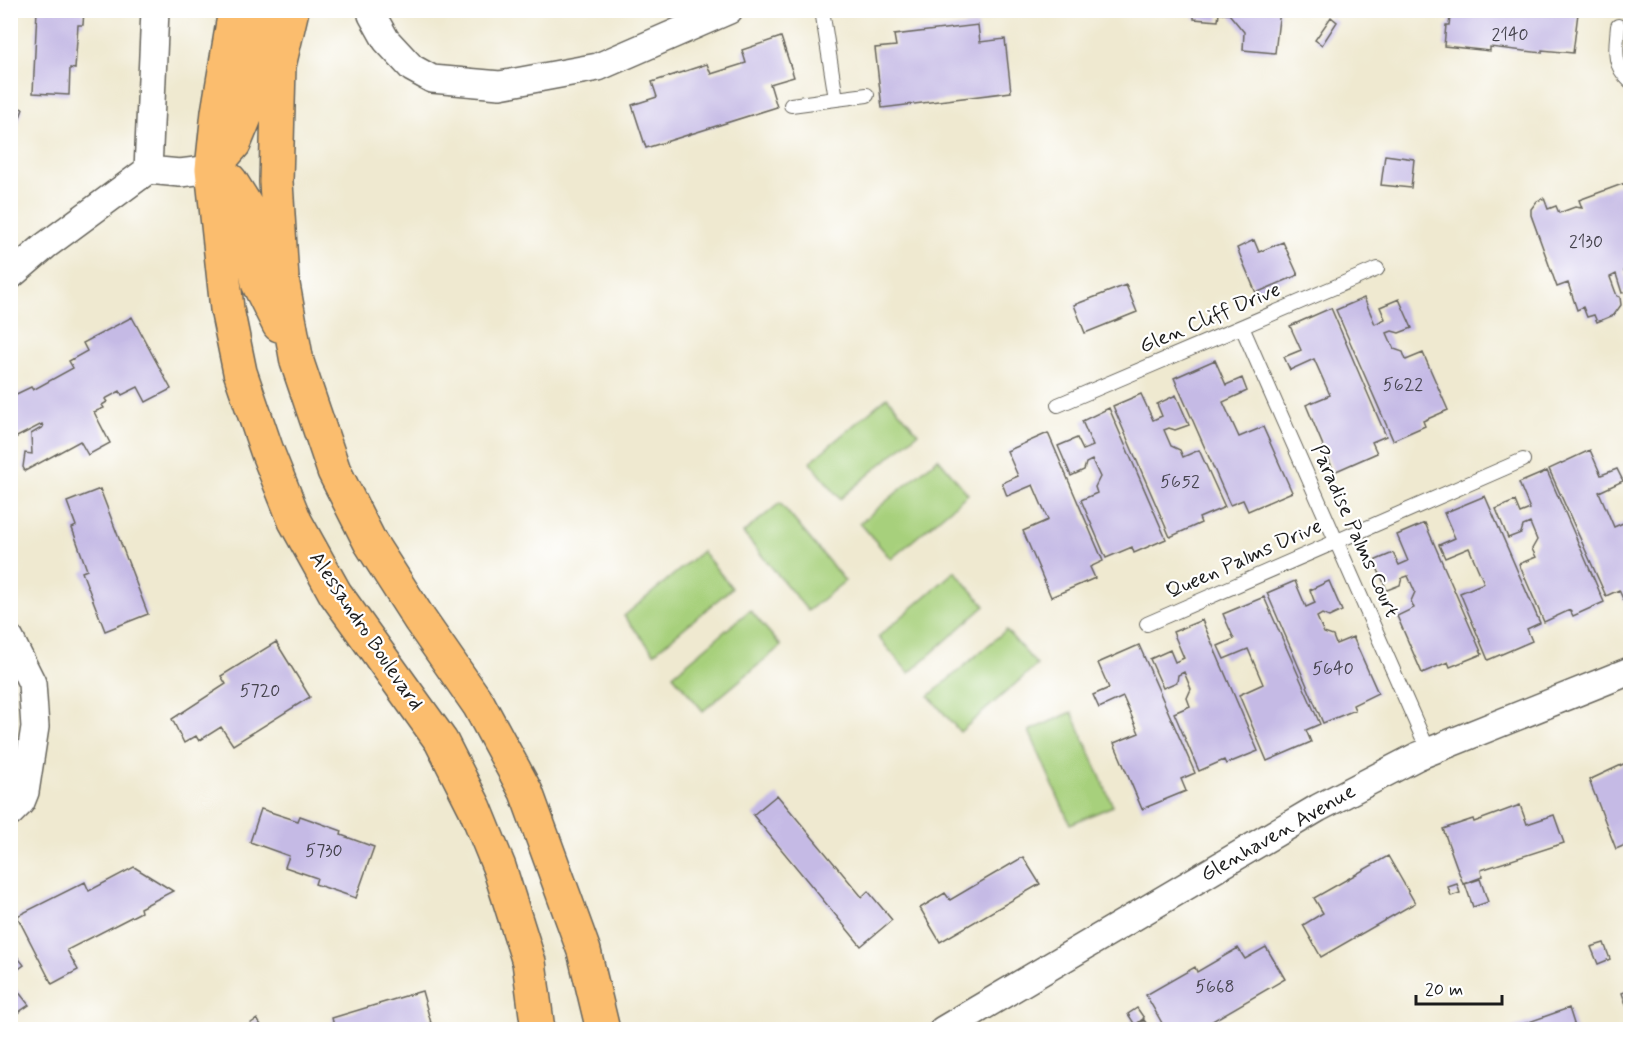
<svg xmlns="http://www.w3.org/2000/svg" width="1641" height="1040" viewBox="0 0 1641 1040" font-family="Mynerve,sans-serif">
<rect width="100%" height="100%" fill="#fff"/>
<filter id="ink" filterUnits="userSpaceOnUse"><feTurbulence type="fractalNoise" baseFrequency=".0167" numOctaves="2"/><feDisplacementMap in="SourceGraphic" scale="12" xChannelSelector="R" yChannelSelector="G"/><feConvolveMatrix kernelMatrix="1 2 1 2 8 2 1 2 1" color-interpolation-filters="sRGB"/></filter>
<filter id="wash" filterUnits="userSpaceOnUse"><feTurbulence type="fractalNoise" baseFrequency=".008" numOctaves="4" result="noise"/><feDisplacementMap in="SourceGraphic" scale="24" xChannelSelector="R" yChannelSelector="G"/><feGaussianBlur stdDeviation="1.35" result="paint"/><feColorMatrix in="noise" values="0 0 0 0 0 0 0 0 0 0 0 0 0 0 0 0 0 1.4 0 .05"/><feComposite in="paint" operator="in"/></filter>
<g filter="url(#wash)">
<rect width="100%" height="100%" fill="#efe9d0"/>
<path fill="#a7d07b" stroke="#62764c" stroke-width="1.5" d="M 887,397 L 918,433 L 840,499 L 810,462 Z
M 938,458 L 968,494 L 891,559 L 860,523 Z
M 780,503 L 845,581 L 808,611 L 743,533 Z
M 702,551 L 732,588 L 654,653 L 624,616 Z
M 955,571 L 985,606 L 909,673 L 878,637 Z
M 750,610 L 781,646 L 703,711 L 673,675 Z
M 1006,630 L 1037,665 L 960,732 L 929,696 Z
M 1072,712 L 1113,806 L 1070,824 L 1029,731 Z"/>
<g id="blocks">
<path fill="#c5bae5" d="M 37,10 L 84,10 L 83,25 L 78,25 L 75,69 L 70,68 L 69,95 L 33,93 Z
M 1194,10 L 1280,10 L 1275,53 L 1243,50 L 1244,32 L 1229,14 L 1219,13 L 1218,21 L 1194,19 Z
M 1451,10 L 1562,10 L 1578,13 L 1573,53 L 1542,50 L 1542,53 L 1490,47 L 1490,51 L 1444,46 L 1446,25 L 1449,25 Z
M 1331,17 L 1337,22 L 1322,45 L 1315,40 Z
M 978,25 L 980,42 L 1005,39 L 1011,92 L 882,108 L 875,48 L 896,46 L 894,35 Z
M 781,37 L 794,77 L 770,84 L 777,107 L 646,148 L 632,105 L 657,97 L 652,82 L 707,64 L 711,74 L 746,63 L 742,50 Z
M 10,105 L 23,109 L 11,142 L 10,142 Z
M 1385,155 L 1414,159 L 1411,188 L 1381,185 Z
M 1625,183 L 1627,191 L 1630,189 L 1630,269 L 1624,271 L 1630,290 L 1622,293 L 1616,274 L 1610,277 L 1617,296 L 1620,297 L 1621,305 L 1614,315 L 1597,322 L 1594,315 L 1587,317 L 1583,307 L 1577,310 L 1568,283 L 1557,287 L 1531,215 L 1531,209 L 1537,201 L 1544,198 L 1548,209 L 1556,206 L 1559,213 L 1575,207 L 1582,208 L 1579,200 Z
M 1254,240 L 1259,252 L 1283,242 L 1298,275 L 1256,293 L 1237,248 Z
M 1126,285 L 1137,312 L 1085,333 L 1074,305 Z
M 1364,298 L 1375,324 L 1385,319 L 1380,307 L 1399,299 L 1412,328 L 1399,333 L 1392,331 L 1387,333 L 1394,349 L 1403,352 L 1406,360 L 1423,353 L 1448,410 L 1423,421 L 1425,426 L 1393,440 L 1336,310 Z
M 1331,308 L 1386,436 L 1372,442 L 1377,453 L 1334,472 L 1306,405 L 1330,395 L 1314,359 L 1290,370 L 1284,357 L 1301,350 L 1290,326 Z
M 132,317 L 171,389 L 146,402 L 138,387 L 122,395 L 120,391 L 105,399 L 107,402 L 102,405 L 104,408 L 94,412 L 110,443 L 88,455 L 80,441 L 25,471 L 23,467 L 25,453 L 32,454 L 31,434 L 43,427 L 42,424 L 13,439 L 10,434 L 10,397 L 31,387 L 33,390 L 73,368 L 69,361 L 87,351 L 83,343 Z
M 1215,360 L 1226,385 L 1242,378 L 1247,391 L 1223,402 L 1239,437 L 1263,427 L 1292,492 L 1248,511 L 1243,500 L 1230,505 L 1174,378 Z
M 1141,394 L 1153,420 L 1162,416 L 1157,404 L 1176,395 L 1189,425 L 1175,430 L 1169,428 L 1164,430 L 1171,446 L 1180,450 L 1183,457 L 1199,450 L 1225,507 L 1199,518 L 1201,523 L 1170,537 L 1113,406 Z
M 1109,408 L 1166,539 L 1134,553 L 1132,547 L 1106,558 L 1081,500 L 1097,493 L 1095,487 L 1100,477 L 1092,460 L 1086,463 L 1084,470 L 1071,476 L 1058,446 L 1077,438 L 1083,450 L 1093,446 L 1082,421 Z
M 1048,433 L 1103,561 L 1090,567 L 1095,578 L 1051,597 L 1023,531 L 1048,520 L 1033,485 L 1007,496 L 1002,483 L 1018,476 L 1007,451 Z
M 1590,450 L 1601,475 L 1617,469 L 1623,481 L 1599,492 L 1614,527 L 1630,520 L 1630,598 L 1624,601 L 1619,590 L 1606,596 L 1549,469 Z
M 1547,471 L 1604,602 L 1573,616 L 1570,610 L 1544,622 L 1519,564 L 1536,557 L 1532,549 L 1537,540 L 1530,523 L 1523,526 L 1521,533 L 1508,538 L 1496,509 L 1515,501 L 1520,513 L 1530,509 L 1519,483 Z
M 100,489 L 148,614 L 105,631 L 82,572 L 87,570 L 72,528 L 76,526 L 67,502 Z
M 1485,496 L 1540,623 L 1527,629 L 1532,641 L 1488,660 L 1460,593 L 1484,583 L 1469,548 L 1445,558 L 1439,545 L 1455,538 L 1444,513 Z
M 1425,523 L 1482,654 L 1450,667 L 1448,662 L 1422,673 L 1397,616 L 1414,608 L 1411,601 L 1415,592 L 1408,576 L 1402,578 L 1400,585 L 1387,590 L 1374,561 L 1393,553 L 1399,565 L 1408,561 L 1397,535 Z
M 1295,581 L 1306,607 L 1315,603 L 1310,590 L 1329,581 L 1342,611 L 1329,617 L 1322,614 L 1317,617 L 1324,633 L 1333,636 L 1336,644 L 1353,637 L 1378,693 L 1353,705 L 1355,710 L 1323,723 L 1267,593 Z
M 1264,597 L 1320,724 L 1306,730 L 1311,742 L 1267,761 L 1239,695 L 1263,684 L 1248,649 L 1224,659 L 1218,646 L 1234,639 L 1223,614 Z
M 1202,620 L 1258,751 L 1226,764 L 1224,760 L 1199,771 L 1174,713 L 1190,706 L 1187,698 L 1191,689 L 1184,672 L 1178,675 L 1177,682 L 1163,688 L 1150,659 L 1170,650 L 1175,662 L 1184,658 L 1173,632 Z
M 276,642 L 310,697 L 233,745 L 221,727 L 199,741 L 196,736 L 184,743 L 172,719 L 226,684 L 221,676 Z
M 1139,645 L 1195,773 L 1181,779 L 1186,791 L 1142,809 L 1114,743 L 1139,733 L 1123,697 L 1099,708 L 1093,695 L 1109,688 L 1098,663 Z
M 1630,761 L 1630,843 L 1616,849 L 1589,780 Z
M 777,795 L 862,897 L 868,891 L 892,920 L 861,946 L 753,815 Z
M 1520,805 L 1527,824 L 1554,815 L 1564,843 L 1481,870 L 1482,877 L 1463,884 L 1443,829 L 1473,819 L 1474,822 Z
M 261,809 L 298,821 L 300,816 L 342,831 L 341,835 L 374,847 L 356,898 L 315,884 L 317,878 L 285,867 L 289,856 L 250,842 Z
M 1388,856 L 1415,903 L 1321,957 L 1303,925 L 1323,913 L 1314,898 Z
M 1023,857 L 1040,884 L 940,942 L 920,908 L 945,893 L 950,900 Z
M 134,867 L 173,891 L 140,908 L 141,912 L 67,950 L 78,970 L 52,984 L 17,916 L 85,882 L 89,891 Z
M 1480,879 L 1488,902 L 1473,907 L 1465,884 Z
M 1457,884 L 1460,893 L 1451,896 L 1448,887 Z
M 1604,943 L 1610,959 L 1598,964 L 1591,947 Z
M 1266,947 L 1285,979 L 1197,1030 L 1166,1030 L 1146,995 L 1195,967 L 1197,972 L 1238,948 L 1245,959 Z
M 16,955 L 24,965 L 13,973 L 10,969 L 10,959 Z
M 10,981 L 29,1005 L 10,1018 Z
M 1630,990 L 1630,1016 L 1622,993 Z
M 422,991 L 433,1030 L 335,1030 L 332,1018 Z
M 1137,1008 L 1144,1018 L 1135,1025 L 1128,1014 Z
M 1569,1008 L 1576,1030 L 1509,1030 L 1509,1029 Z
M 257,1019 L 264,1030 L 241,1030 Z
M 1144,1020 L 1151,1030 L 1139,1030 L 1136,1025 Z"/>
</g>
</g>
<g filter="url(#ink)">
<use href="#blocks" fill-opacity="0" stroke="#66645b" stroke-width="1.5"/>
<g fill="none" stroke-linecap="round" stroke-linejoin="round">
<g stroke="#66645b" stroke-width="16">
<path id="lane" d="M 1618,26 C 1616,49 1612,64 1630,81
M 836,99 L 867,95
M 791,105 L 836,99 L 822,10
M 1242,327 L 1429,752
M 1058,405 L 1377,269
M 1147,624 L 1523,460"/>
</g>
<g stroke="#66645b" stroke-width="30">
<path id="street" d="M 372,10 L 372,15 L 386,40 L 412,68 L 432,79 L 500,85 L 598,67 L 729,10
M 148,170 L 155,10
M 10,276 L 45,246 L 148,170 L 180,173 L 212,169
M 10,639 L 32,683 L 35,727 L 25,792 L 21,802 L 10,813
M 943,1030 L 1318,808 L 1418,756 L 1630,671"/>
</g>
<g stroke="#66645b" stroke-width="36">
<path id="primary" d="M 235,10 L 218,112 L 212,169 L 227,309 L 240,372 L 267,451 L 295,521 L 335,593 L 441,741 L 475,808 L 499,867 L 529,962 L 538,1030
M 292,10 L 279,66 L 276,182 L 282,279 L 297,362 L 334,471 L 370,542 L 420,620 L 479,705 L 526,792 L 584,951 L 603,1030
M 213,168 L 234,144 L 251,103 L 258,46 L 268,10
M 212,169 L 230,180 L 245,204 L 258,283 L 279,325"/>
</g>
<use href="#lane" stroke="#fff" stroke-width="14"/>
<use href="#street" stroke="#fff" stroke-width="27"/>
<use href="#primary" stroke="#fbbd6e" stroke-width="33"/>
</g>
</g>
<g text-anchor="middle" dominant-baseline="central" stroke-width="4.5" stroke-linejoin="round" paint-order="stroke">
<g font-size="18" fill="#46444e">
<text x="1510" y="35">2140</text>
<text x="1586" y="242">2130</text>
<text x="1403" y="385">5622</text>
<text x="1180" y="482">5652</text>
<text x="1333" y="669">5640</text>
<text x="260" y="691">5720</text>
<text x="324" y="851">5730</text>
<text x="1215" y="987">5668</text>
</g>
<g font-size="21" fill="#1c1c1c" stroke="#fff">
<text transform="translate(1210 318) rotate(-23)">Glen Cliff Drive</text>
<text transform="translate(1355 531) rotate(66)">Paradise Palms Court</text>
<text transform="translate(1244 559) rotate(-24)">Queen Palms Drive</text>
<text transform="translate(366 631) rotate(56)">Alessandro Boulevard</text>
<text transform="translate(1278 833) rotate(-30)">Glenhaven Avenue</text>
</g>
</g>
<rect width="1641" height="1040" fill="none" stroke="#fff" stroke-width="36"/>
<path d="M1416 995v9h86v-9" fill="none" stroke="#1c1c1c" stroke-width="3"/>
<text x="1425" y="995" font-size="18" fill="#1c1c1c" stroke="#ffffff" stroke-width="4.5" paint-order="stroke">20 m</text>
</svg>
